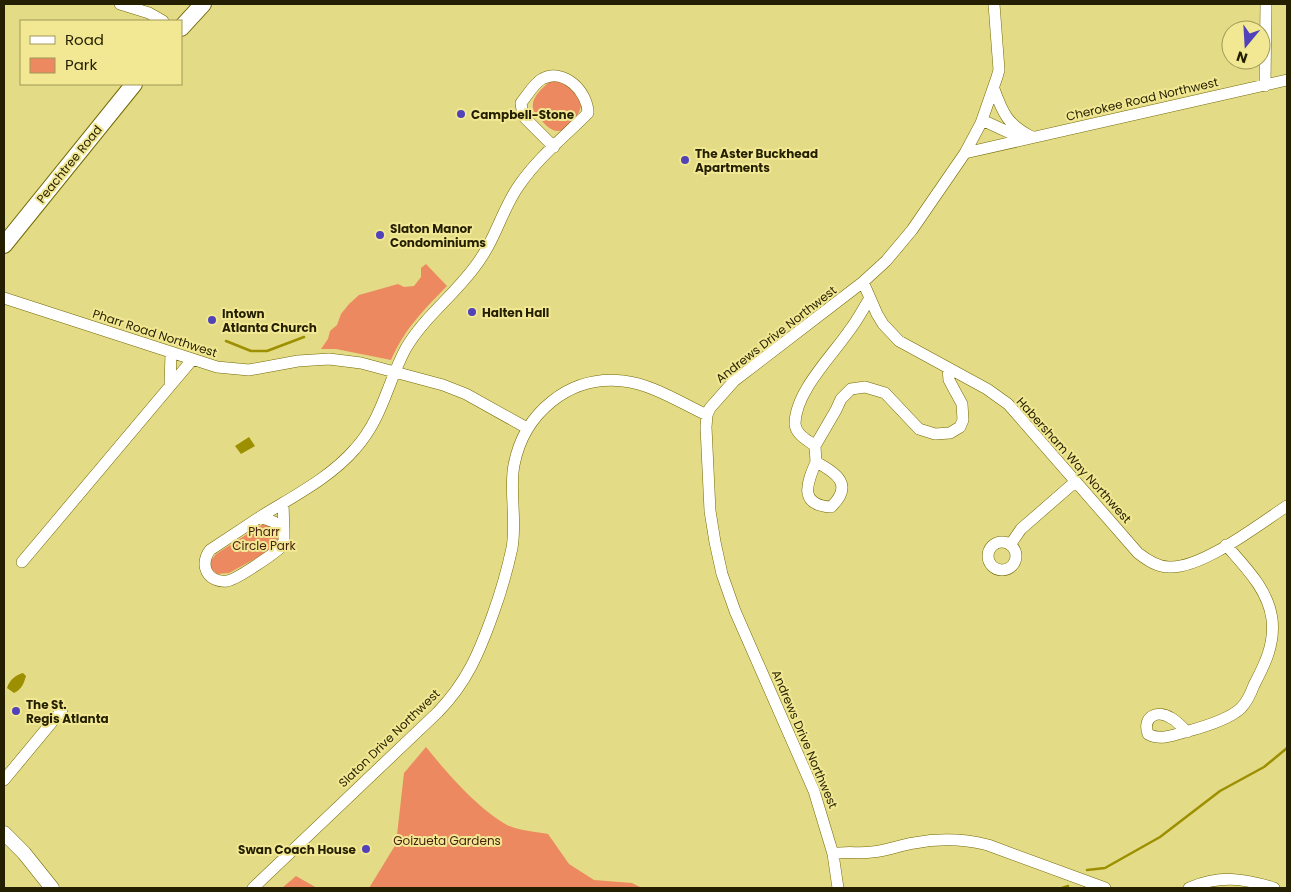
<svg xmlns="http://www.w3.org/2000/svg" width="1291" height="892" viewBox="0 0 1291 892" font-family="Poppins,sans-serif">
<rect width="100%" height="100%" fill="#e4db86"/>
<path fill="#ec8960" d="M 552,80 C 566,82 573,88 582,100 C 582,112 568,136 553,130 C 548,128 544,123 541,120 C 523,105 538,91 552,80 Z
M 426,264 L 447,286 C 423,311 405,328 391,360 L 336,349 L 321,349 L 328,339 L 330,331 L 337,325 L 341,314 L 349,304 L 359,295 L 398,284 L 404,287 L 414,286 L 421,277 L 421,268 Z
M 263,524 L 273,525 L 280,537 L 275,548 L 229,573 L 217,574 L 210,567 L 210,562 L 216,554 Z
M 426,747 C 447,773 477,808 507,825 C 516,830 537,832 548,834 L 569,864 L 594,880 L 632,883 L 642,888 L 369,888 L 396,844 L 404,773 Z
M 296,876 L 317,888 L 282,888 Z"/>
<path fill="#9c8f00" d="M 249,437 L 255,446 L 241,454 L 235,446 Z
M 23,673 L 26,676 C 24,683 22,689 14,693 L 7,688 C 10,679 16,675 23,673 Z"/>
<g fill="none" stroke-linecap="round" stroke-linejoin="round">
<path stroke="#9c8f00" stroke-width="2.5" d="M 226,341 L 251,351 L 267,351 L 304,337
M 1087,870 L 1105,868 L 1160,837 L 1220,791 L 1264,767 L 1287,748
M 1062,888 L 1068,886"/>
<g stroke="#736904" stroke-width="12">
<path id="minor" d="M 120,4 L 149,13 L 163,21
M 1265,86 L 1266,4
M 994,89 C 1003,114 1008,125 1032,137
M 982,120 L 1023,139
M 965,153 L 1287,80
M 863,282 L 877,314 L 883,324 L 899,341 L 987,389 L 1008,404 L 1138,553 C 1147,560 1157,567 1169,567 C 1202,569 1259,524 1287,506
M 4,298 L 217,367 L 249,370 L 298,361 L 329,359 L 361,363 L 443,385 L 466,394 L 527,428
M 170,386 L 171,353
M 815,446 C 808,440 796,435 795,424 C 795,392 832,356 849,331 C 857,321 863,309 870,298
M 816,462 C 807,483 798,505 831,507 C 854,485 837,473 816,462 L 815,446 L 836,410 L 841,399 L 851,389 L 865,387 L 885,393 L 919,429 L 935,434 L 950,433 L 960,427 L 963,420 L 962,404 L 949,380 L 948,368
M 283,503 L 284,532
M 260,517 C 292,497 330,478 355,449 C 383,418 387,383 406,348 C 426,314 460,291 481,258 C 497,235 503,207 520,184 C 538,158 565,136 588,113 C 588,92 564,67 542,79 C 534,83 527,96 521,103 L 523,116 L 554,147
M 260,517 L 274,522 L 284,532 L 284,541 L 280,548 C 272,555 236,580 227,581 C 219,582 211,579 207,572 C 203,564 205,557 210,550 Z
M988 556a14 14 0 1 1 28 0a14 14 0 1 1-28 0Z
M 1010,545 L 1021,529 L 1075,482
M 22,562 L 192,360
M 1187,732 C 1182,727 1177,721 1171,718 C 1157,709 1142,717 1148,734 C 1160,741 1173,735 1185,732 C 1200,728 1230,719 1241,708 C 1247,702 1251,693 1254,685 C 1265,664 1275,644 1272,619 C 1268,589 1245,567 1226,545
M 4,780 L 62,710
M 833,854 C 846,851 859,854 872,852 C 887,851 900,845 914,843 C 940,838 964,839 988,845 L 1105,888
M 253,888 L 438,712 C 467,682 479,653 493,614 C 501,592 507,571 512,548 C 517,520 509,490 514,465 C 524,413 569,375 623,381 C 652,384 681,403 707,415
M 838,888 L 833,854 L 814,791 L 735,611 L 722,574 L 715,542 L 710,511 L 706,427 L 707,415 L 710,408 L 734,381 L 863,282 L 886,261 L 912,230 L 965,153 L 981,123 L 997,77 L 999,70 L 994,4
M 1189,888 C 1220,875 1243,878 1274,888"/>
</g>
<g stroke="#736904" stroke-width="15">
<path id="major" d="M 4,833 L 24,853 L 52,888"/>
</g>
<g stroke="#736904" stroke-width="18">
<path id="highway" d="M 181,28 L 203,4
M 4,245 L 134,84"/>
</g>
<use href="#minor" stroke="#fff" stroke-width="11"/>
<use href="#major" stroke="#fff" stroke-width="14"/>
<use href="#highway" stroke="#fff" stroke-width="16"/>
</g>
<g fill="#5142b9" stroke="#f2e893" stroke-width="2">
<circle cx="461" cy="114" r="5"/>
<circle cx="685" cy="160" r="5"/>
<circle cx="380" cy="235" r="5"/>
<circle cx="472" cy="312" r="5"/>
<circle cx="212" cy="320" r="5"/>
<circle cx="16" cy="711" r="5"/>
<circle cx="366" cy="849" r="5"/>
</g>
<g text-anchor="middle" dominant-baseline="central" stroke-width="4" stroke-linejoin="round" paint-order="stroke">
<g font-size="12" fill="#241f00" stroke="#f2e893">
<text transform="translate(1142 99) rotate(-13)">Cherokee Road Northwest</text>
<text transform="translate(69 164) rotate(-51)">Peachtree Road</text>
<text transform="translate(155 333) rotate(18)">Pharr Road Northwest</text>
<text transform="translate(776 334) rotate(-38)">Andrews Drive Northwest</text>
<text transform="translate(1074 460) rotate(48)">Habersham Way Northwest</text>
<text transform="translate(389 738) rotate(-44)">Slaton Drive Northwest</text>
<text transform="translate(805 739) rotate(67)">Andrews Drive Northwest</text>
</g>
<g font-size="12" font-weight="bold" fill="#241f00" stroke="#f2e893" text-anchor="start">
<text x="471" y="114">Campbell-Stone</text>
<text x="695" y="153">The Aster Buckhead<tspan x="695" dy="14">Apartments</tspan></text>
<text x="390" y="228">Slaton Manor<tspan x="390" dy="14">Condominiums</tspan></text>
<text x="482" y="312">Halten Hall</text>
<text x="222" y="313">Intown<tspan x="222" dy="14">Atlanta Church</tspan></text>
<text x="26" y="704">The St.<tspan x="26" dy="14">Regis Atlanta</tspan></text>
<text x="356" y="849" text-anchor="end">Swan Coach House</text>
</g>
<g font-size="12" fill="#471f0e" stroke="#f2e893">
<text x="264" y="531">Pharr<tspan x="264" dy="14">Circle Park</tspan></text>
<text x="447" y="840">Goizueta Gardens</text>
</g>
</g>
<rect width="1291" height="892" fill="none" stroke="#241f00" stroke-width="10"/>
<rect x="20" y="20" width="162" height="65" fill="#f2e893" stroke="#a09858"/>
<rect x="30" y="36" width="25" height="8" fill="#ffffff" stroke="#a09858"/>
<text x="65" y="45" font-size="15" fill="#241f00">Road</text>
<rect x="30" y="58" width="25" height="15" fill="#ec8960" stroke="#a09858"/>
<text x="65" y="70" font-size="15" fill="#241f00">Park</text>
<g transform="translate(1246 45) rotate(198)"><circle r="24" fill="#f2e893" stroke="#a09858"/>
<path d="M0-4L9 19L0 12L-9 19Z" fill="#5142b9"/>
<text y="-8" font-size="14" font-weight="bold" text-anchor="middle" fill="#241f00">N</text>
</g>
</svg>
